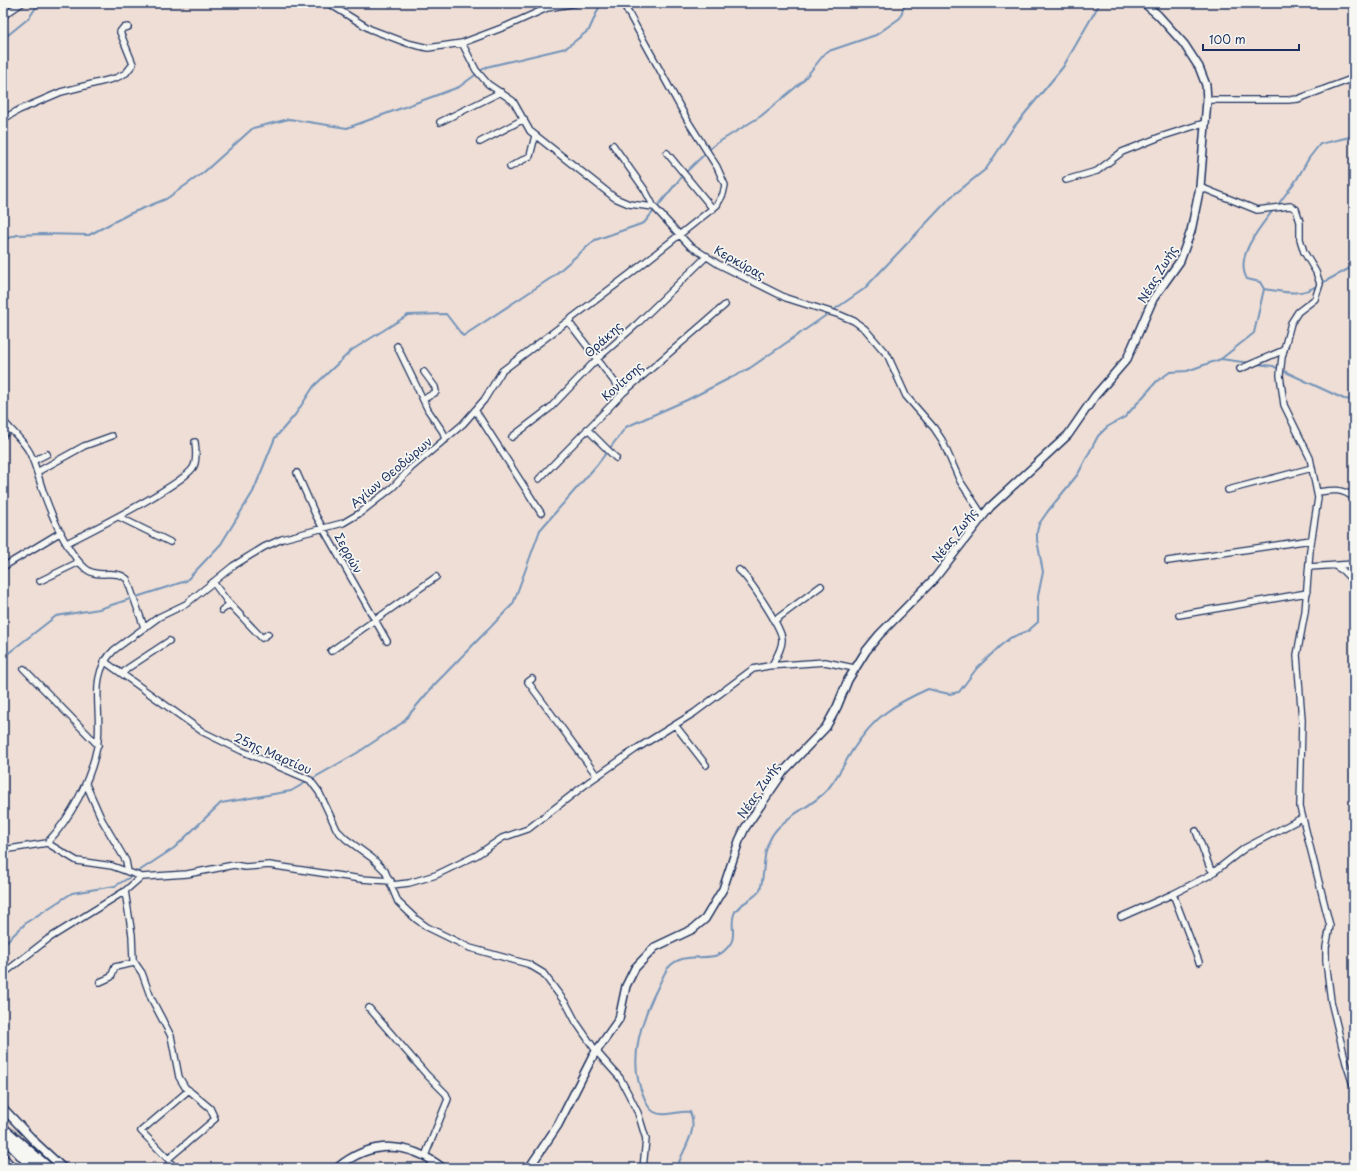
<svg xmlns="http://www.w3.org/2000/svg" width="1357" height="1171" viewBox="0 0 1357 1171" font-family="'Playpen Sans',sans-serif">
<rect width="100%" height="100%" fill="#eeded5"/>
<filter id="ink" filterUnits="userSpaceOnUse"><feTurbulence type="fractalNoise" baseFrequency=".025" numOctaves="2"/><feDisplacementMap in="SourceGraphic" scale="8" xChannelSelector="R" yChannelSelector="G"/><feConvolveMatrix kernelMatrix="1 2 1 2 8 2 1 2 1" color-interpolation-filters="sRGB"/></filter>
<g filter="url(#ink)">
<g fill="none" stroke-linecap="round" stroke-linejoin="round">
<path stroke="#7393ba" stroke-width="2" d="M 3,39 L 29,18 L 39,3
M 1277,206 L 1297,179 L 1309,158 L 1320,144 L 1354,136
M 3,240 L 17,235 L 42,234 L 89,235 L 129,214 L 166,199 L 203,173 L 253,128 L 289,119 L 347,128 L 459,87 L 486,67 L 566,48 L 589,30 L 601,3
M 1322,283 L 1354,266
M 1264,289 C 1283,292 1301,297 1318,285
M 1221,359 L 1250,363
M 1257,364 L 1273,366 L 1344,399 L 1354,400
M 3,666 L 6,655 L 56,616 L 99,609 L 186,581 L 221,544 L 253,492 L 275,438 L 295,415 L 314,386 L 352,350 L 408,315 L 446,314 L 463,336 L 551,278 L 595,240 L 644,223 L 684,174 L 714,145 L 761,116 L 802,82 L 826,52 L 876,35 L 900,18 L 905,3
M 136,873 L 174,848 L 221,803 L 291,791 L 357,753 L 402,723 L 435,684 L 513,604 L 540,530 L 597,465 L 626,427 L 687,400 L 750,368 L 864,289 L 951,197 L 986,169 L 1013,128 L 1063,67 L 1100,3
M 3,945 L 27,922 L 72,893 L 115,886 L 132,876
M 677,1168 C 682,1150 699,1131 690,1112 C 679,1110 664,1118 654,1112 C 649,1109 646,1103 644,1097 C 627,1062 641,1020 658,987 C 661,981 664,973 668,968 C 684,949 710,964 724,951 C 740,937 729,929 734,914 C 738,903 754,900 760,890 C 766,871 761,852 773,834 C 786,815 812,807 827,790 C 837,778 844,764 852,751 C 874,717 892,705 928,689 L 949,694 L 959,692 L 977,668 L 1000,646 L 1010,638 L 1028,631 L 1038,622 L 1038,596 L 1043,572 L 1037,540 L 1037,532 L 1039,524 L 1048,511 L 1078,474 L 1098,436 L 1107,427 L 1125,417 L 1157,381 L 1170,372 L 1187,371 L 1221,359 L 1254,333 L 1264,289 L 1260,282 L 1247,279 C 1234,257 1260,227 1274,209"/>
<g stroke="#1b2f5e" stroke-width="8">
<path id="minor" d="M 328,3 L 370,29 L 407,43 L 428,48 L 462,43 L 507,26 L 547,8 L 577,3
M 3,16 L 22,3
M 462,43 L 476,70 L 488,84 L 513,101 L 530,131 L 615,198 L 629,204 L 654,207 L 689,245 L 718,264 L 786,298 L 840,315 L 854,321 L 865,329 L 888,356 L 906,396 L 934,428 L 942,440 L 960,481 L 983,516
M 1207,100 L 1288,100 L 1298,99 L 1354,78
M 3,119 L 19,110 L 61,92 L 116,78 L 126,73 L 133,64 L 120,32 L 123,28 L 128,27
M 440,122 L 501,92
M 480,142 L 524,119
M 613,145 L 645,190 L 654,207
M 667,153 L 713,209
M 510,167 L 530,156 L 535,136
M 1066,180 L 1097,171 L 1122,152 L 1160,137 L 1204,123
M 1200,187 L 1257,210 L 1290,206 L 1296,209 L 1300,222 L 1300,239 L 1304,252 L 1316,272 L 1320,284 L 1315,299 L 1298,312 L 1291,323 L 1282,357 L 1280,375 L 1284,405 L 1310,458 L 1318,498 L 1310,550 L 1305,612 L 1297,655 L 1302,720 L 1300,807 L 1330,926 L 1326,947 L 1326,961 L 1331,1001 L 1346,1063 L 1354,1088
M 568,321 L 623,393
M 397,346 L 428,410 L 443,432 L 445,440
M 1240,369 L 1284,350
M 424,372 L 435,387 L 436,392 L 424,399
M 475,410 L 541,513
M 3,420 C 11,431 24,441 30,453 C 36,466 39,480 44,494 C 52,516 67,552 85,568 C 97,580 115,568 127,579 L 144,627
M 587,429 L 616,458
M 3,436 L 9,429
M 512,437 L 550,408 L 597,359 L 637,324 L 707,256
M 33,461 L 47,454
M 37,472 L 84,446 L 112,436
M 297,473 L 316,516 L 387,641
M 539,479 L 623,393 L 725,305
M 1228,490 L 1312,468
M 1318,492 C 1332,490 1342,488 1354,498
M 119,517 L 170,542
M 67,543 C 88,532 187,483 194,466 C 197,459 196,450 195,442
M 1168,561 L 1311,540
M 1335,566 L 1342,570 L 1354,582
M 3,567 L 61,532
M 1309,567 L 1354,564
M 739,570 C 748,577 783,629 782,640 C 782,649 776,658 772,665
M 40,581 L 79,562
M 213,582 L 227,601 L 262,638 L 268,634
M 222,610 L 230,604
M 1179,615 L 1307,593
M 774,621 L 821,586
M 331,651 L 436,577
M 104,661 L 203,732 L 242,751 L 310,780 L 319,792 L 337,830 L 346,839 L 372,858 L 385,871 L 398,902 L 416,919 L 427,927 L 470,948 L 528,964 L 543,973 L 567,1005 L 576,1022 L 596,1051 L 620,1078 L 629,1095 L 638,1113 L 646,1139 L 643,1168
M 24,669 L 98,745
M 122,674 L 128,668 L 169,641
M 532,679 L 528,682 L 597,776
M 675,725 L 706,765
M 86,784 L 102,820 L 126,861 L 128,872
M 1196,831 L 1210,868 L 1214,872
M 47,843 L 77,861 L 112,866 L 142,877 L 187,874 L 234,865 L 245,867 L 269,865 L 361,879 L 391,881
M 3,850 L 47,843 C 71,817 90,782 97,747 C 104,713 86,677 114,650 L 159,617 L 186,604 L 233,566 L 264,547 L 282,539 L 343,523 L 360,513 L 393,487 L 411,468 L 463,424 L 484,400 L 502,371 L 630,274 L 717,205 L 723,194 L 725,185 L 717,167 L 689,123 L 623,3
M 392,885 L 409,883 L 436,875 L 477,855 L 502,838 L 528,829 L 590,781 L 636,749 L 694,713 L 753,669 L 768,666 L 825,662 L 854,668
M 125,891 L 132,935 L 133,960 L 142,973 L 151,998 L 171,1036 L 179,1077 L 185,1087 L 210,1108 L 215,1119 L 168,1159
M 1121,917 L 1173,894
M 1199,962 L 1173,894 L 1210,875 L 1245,848 L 1302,818
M 3,974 L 48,939 L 125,891 L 141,877
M 100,982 L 111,977 L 115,967 L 134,963
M 369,1008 L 427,1075 L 446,1094 L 448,1099 L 425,1156
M 174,1168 L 168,1159 L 141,1131 L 189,1090
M 428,1168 L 433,1161"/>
</g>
<g stroke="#1b2f5e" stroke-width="10">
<path id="tertiary" d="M 3,1108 L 36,1143 L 63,1168
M 337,1168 C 371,1140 408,1141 443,1168
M 529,1168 L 558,1125 L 593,1056 L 619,1019 L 626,986 L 635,968 L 655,947 L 693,929 L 705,919 L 723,889 L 739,841 L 745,828 L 784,771 L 826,727 L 837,707 L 848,680 L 866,651 L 879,635 L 935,578 L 990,507 L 1068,435 L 1095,396 L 1127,359 L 1153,299 L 1180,261 L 1191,231 L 1200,187 L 1207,100 L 1206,85 L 1199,67 L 1184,44 L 1158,15 L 1144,3"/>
</g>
<g stroke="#1b2f5e" stroke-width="13">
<path id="motorway" d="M 3,1129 L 48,1168
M 6,1139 L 34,1168
M 3,1159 L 11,1168"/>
</g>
<use href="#minor" stroke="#f6f6f2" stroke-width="5.5"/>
<use href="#tertiary" stroke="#f6f6f2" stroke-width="7"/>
<use href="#motorway" stroke="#f6f6f2" stroke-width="10"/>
</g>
</g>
<g text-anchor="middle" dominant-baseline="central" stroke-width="3.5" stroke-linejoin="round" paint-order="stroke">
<g font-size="12" fill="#1b2f5e" stroke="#f6f6f2">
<text transform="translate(740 262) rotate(29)">Κερκύρας</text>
<text transform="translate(1157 274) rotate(-59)">Νέας Ζωής</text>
<text transform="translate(603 339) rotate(-42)">Θράκης</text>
<text transform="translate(622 381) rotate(-42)">Κονίτσης</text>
<text transform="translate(391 472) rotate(-40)">Αγίων Θεοδώρων</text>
<text transform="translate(954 535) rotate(-52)">Νέας Ζωής</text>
<text transform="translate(349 553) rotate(61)">Σερρών</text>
<text transform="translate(273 753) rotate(24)">25ης Μαρτίου</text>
<text transform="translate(758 790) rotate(-56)">Νέας Ζωής</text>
</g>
</g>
<rect width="1357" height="1171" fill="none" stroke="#f6f6f2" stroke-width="16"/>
<rect x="8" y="8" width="1341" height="1155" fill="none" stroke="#1b2f5e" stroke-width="1.5" filter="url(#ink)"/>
<path d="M1203 44v6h96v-6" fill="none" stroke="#1b2f5e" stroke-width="2"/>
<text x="1209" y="44" font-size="12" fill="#1b2f5e" stroke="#f6f6f2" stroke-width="3" paint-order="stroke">100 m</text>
</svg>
